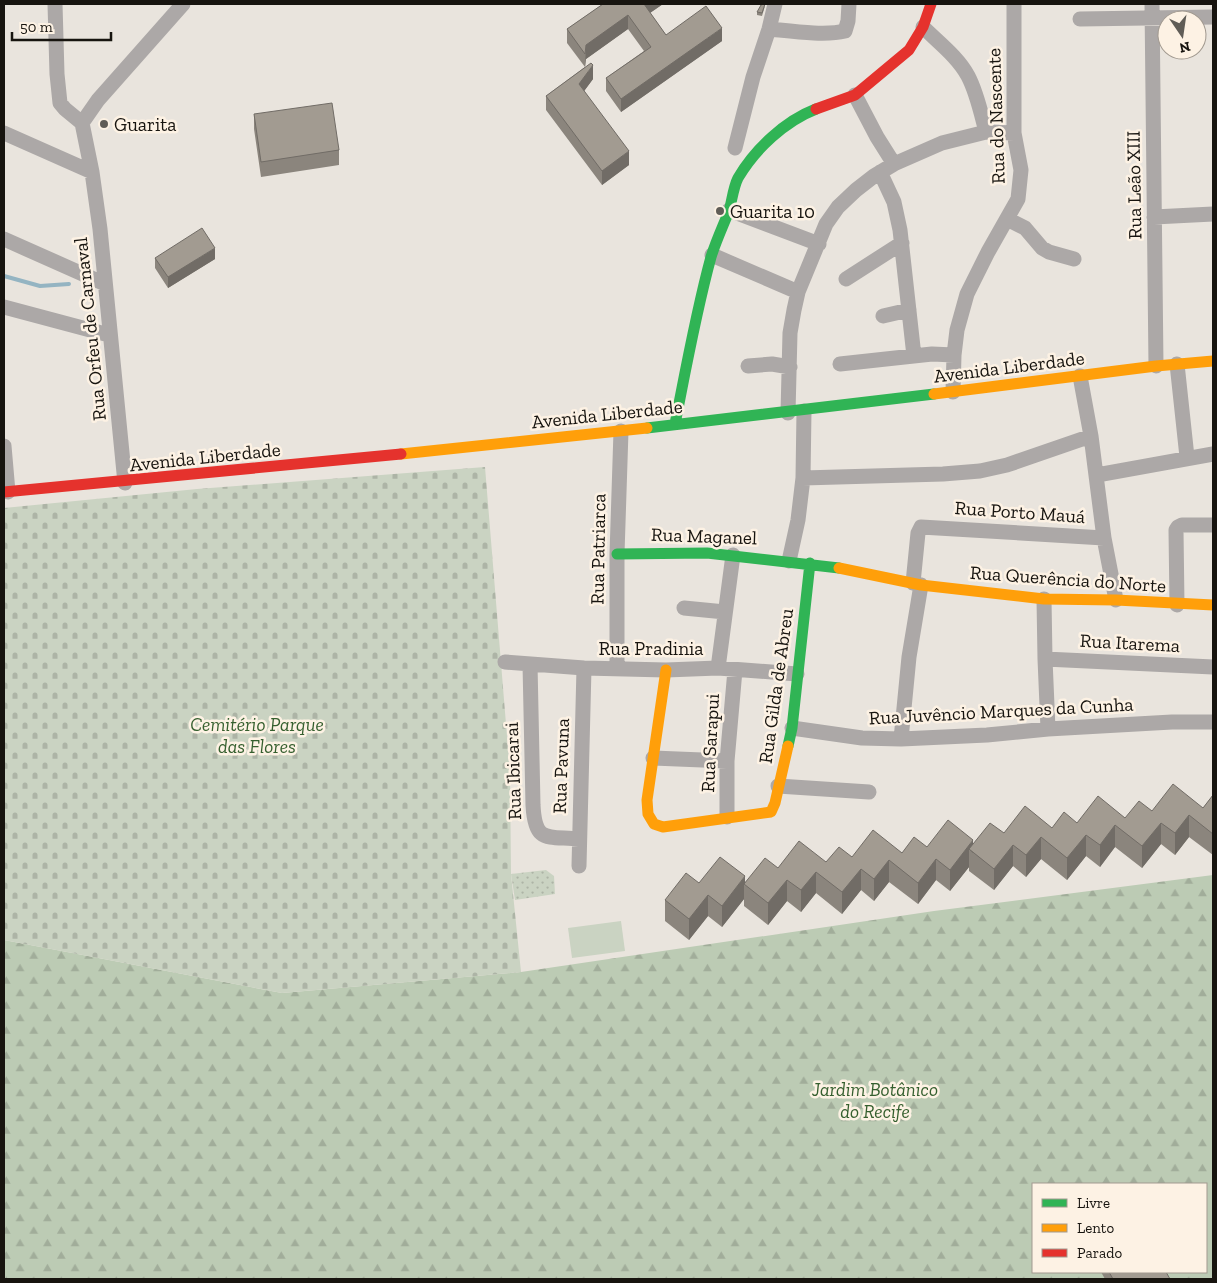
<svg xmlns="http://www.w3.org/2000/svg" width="1217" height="1283" viewBox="0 0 1217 1283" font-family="'Zilla Slab',serif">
<defs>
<pattern id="grass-dots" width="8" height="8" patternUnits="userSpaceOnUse" patternTransform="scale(1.25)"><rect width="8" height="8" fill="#cad3c2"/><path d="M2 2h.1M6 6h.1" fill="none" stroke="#adb4a6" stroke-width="1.8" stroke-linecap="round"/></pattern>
<pattern id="forest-firs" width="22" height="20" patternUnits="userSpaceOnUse" patternTransform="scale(1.25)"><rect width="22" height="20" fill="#bccbb4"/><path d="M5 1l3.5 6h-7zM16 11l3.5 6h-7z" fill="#a1ad9a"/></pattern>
<pattern id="cemetery-stones" width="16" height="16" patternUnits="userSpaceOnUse" patternTransform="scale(1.25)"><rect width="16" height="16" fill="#cad3c2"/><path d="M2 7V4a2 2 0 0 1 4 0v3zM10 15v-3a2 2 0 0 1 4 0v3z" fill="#adb4a6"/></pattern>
</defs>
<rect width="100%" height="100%" fill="#e9e4dd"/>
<path fill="url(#grass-dots)" d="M 546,870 L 554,876 L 555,894 L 515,900 L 511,874 Z"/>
<path fill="url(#forest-firs)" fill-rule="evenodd" d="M 1213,875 L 1213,1279 L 4,1279 L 4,940 L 282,993 L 521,972 L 934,911 ZM 1033,1184 L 1206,1184 L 1206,1272 L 1033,1272 Z"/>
<path fill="url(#cemetery-stones)" d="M 485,467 L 510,773 L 511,874 L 521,972 L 282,993 L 4,940 L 4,508 L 197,489 Z"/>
<path fill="#cad3c2" d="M 621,921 L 625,951 L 572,958 L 568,928 Z"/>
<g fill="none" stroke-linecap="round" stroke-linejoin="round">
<path stroke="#94b4c2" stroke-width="4" d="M 4,276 L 40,286 L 69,284"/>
<path stroke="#aca8a7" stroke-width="15" d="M 55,4 L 57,74 L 60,103 L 65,109 L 82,123
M 1152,4 L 1156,366
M 1080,19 L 1213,17
M 923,27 C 938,42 958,57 968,76 C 977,93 981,113 986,132
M 769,29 C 790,31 825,36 845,31 L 848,21 L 849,4
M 855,95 L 877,137 L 894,164
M 4,133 L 92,172
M 735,148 L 753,77 L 769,29 L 775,4
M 880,172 L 894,202 L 900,230 L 914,356
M 729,210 L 819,244
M 1154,217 L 1213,214
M 1007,219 L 1025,228 L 1042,248 L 1049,252 L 1074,259
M 4,239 L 105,284
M 712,255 L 798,292
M 846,279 L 902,243
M 4,307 L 109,335
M 883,316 L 909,310
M 840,364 L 932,354 L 954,355
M 1177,364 L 1187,457
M 748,366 L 772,364 L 790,367
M 1080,376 L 1091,436 L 1104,538 L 1116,600
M 953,392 L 954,355 L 957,330 L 967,294 L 988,252 L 1018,199 L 1021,170 L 1014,133 L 1014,4
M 788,413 L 790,333 L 794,310 L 798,292 L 826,224 L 838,207 L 856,190 L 874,176 L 894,164 L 942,143 L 986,132 L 1014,133
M 4,446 L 8,492
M 1097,475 L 1213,454
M 803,478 L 943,474 L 980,471 L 1007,465 L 1091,436
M 125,483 L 100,229 L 92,172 L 82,123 L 98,100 L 183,4
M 789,561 L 798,520 L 803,478 L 804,411
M 913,583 L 918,533 L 921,527 L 1104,538
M 1044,599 L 1045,659 L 1048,729
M 1177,605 L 1176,530 L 1178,527 L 1182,525 L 1213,525
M 684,608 L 725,612
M 1045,659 L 1213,667
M 505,662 L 584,668 L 666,670 L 718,668 L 797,674
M 530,664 L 533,805 C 535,844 547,836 579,839
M 617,668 L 617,554 L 621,431
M 718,668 L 733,555
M 792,728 L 862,738 L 901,739 L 987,735 L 1048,729 L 1172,722 L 1213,722
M 901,739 L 909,657 L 921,585
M 653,758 L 727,761
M 778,786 L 869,792
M 727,817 L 727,761 L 735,670
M 579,866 L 584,668"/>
<path stroke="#30b455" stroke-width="11" d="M 675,424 C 686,368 696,312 711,257 C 716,241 723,226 729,211 C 732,201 733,188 738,178 C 755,149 785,121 816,109
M 647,428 L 934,394
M 617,554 L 707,553 L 839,568
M 788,746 L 792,728 L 810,563"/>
<path stroke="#ff9f0a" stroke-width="11" d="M 934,394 L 1156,366 L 1213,361
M 401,454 L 647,428
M 839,568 L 921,585 L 1044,599 L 1116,600 L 1213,605
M 666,670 L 647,800 L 648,814 L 654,824 L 663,827 L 771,812 L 775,803 L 788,746"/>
<path stroke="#e5322d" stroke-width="11" d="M 816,109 L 855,95 L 909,50 L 923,27 L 931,4
M 4,492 L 401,454"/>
</g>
<path fill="#8b857d" d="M 603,4 L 663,4 L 650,13 L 666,35 L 722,41 L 621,112 L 606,91 L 606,78 L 644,51 L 628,29 L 586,59 L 585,67 L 593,79 L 584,91 L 629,165 L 602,185 L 546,110 L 546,96 L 585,67 L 567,43 L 567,29 Z
M 765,6 L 762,16 L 757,15 L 757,12 Z
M 254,114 L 339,150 L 339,165 L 261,177 L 254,129 Z
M 155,258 L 215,259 L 168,288 L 155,268 Z
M 1213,795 L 1213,855 L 1189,837 L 1175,855 L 1161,844 L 1142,868 L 1115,847 L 1100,867 L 1086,856 L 1067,880 L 1041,859 L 1026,877 L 1013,866 L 994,890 L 969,871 L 969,867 L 950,891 L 936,880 L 918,904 L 889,882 L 874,901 L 861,890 L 842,914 L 816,893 L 801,912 L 787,901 L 768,925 L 744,906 L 744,899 L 722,927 L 708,916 L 689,940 L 665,921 L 665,900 L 699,883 L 745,882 L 778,868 L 826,862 L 852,857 L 902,853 L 927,847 L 973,844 L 1004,833 L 1052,828 L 1077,823 L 1125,818 L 1152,811 L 1203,808 Z
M 1101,1272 L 1166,1272 L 1170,1279 L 1105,1279 Z"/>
<path fill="#716c66" d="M 644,4 L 663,4 L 644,17 Z
M 628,15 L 628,29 L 586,59 L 585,68 L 586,45 Z
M 722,28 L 722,41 L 621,112 L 621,99 Z
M 593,65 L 593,79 L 579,98 L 579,84 Z
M 629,151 L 629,165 L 602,185 L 602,171 Z
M 215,248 L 215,259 L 168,288 L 168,277 Z
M 1189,815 L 1189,837 L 1175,855 L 1175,833 Z
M 1161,823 L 1161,844 L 1142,868 L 1142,846 Z
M 1115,825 L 1115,847 L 1100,867 L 1100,845 Z
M 1086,835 L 1086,856 L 1067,880 L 1067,858 Z
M 1041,837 L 1041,859 L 1026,877 L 1026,855 Z
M 973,840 L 973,853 L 969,849 L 969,867 L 950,891 L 950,870 Z
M 1013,845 L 1013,866 L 994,890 L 994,869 Z
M 936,859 L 936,880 L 918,904 L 918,883 Z
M 889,860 L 889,882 L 874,901 L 874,879 Z
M 861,869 L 861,890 L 842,914 L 842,892 Z
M 816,872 L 816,893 L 801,912 L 801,890 Z
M 745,876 L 745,885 L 744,884 L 744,899 L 722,927 L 722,906 Z
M 787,880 L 787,901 L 768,925 L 768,903 Z
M 708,895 L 708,916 L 689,940 L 689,919 Z"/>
<path fill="#a29b91" stroke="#716c66" d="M 603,4 L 644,4 L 666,35 L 706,6 L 722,28 L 621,99 L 606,78 L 651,47 L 628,15 L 586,45 L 585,54 L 567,29 Z
M 763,4 L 765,4 L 762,13 L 757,12 L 761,5 Z
M 591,63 L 593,65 L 579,84 L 629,151 L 602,171 L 546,96 Z
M 332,103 L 339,150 L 261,162 L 254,114 Z
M 202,228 L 215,248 L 168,277 L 155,258 Z
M 1173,784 L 1203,808 L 1213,795 L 1213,834 L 1189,815 L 1175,833 L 1161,823 L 1142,846 L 1115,825 L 1100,845 L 1086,835 L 1067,858 L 1041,837 L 1026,855 L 1013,845 L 994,869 L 969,849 L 990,823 L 1004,833 L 1025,806 L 1052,828 L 1064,812 L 1077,823 L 1098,796 L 1125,818 L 1139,801 L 1152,811 Z
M 948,820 L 973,840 L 950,870 L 936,859 L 918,883 L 889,860 L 874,879 L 861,869 L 842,892 L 816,872 L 801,890 L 787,880 L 768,903 L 744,884 L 765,858 L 778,868 L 799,841 L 826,862 L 839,847 L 852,857 L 873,830 L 902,853 L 914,837 L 927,847 Z
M 720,857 L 745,876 L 722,906 L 708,895 L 689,919 L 665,900 L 686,873 L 699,883 Z
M 1109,1272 L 1166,1272 L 1170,1279 L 1113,1279 Z"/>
<g fill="#605d57" stroke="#fdf2e4" stroke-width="2">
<circle cx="104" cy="124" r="5"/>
<circle cx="720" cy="211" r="5"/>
</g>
<g text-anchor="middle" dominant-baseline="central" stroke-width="5" stroke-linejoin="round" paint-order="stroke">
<g font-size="19" fill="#17140f" stroke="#fdf2e4">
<text transform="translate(996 116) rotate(-92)">Rua do Nascente</text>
<text transform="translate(1134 185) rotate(-91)">Rua Leão XIII</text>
<text transform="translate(90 329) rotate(-96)">Rua Orfeu de Carnaval</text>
<text transform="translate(1009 367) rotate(-7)">Avenida Liberdade</text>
<text transform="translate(607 414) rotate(-6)">Avenida Liberdade</text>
<text transform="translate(205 457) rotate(-6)">Avenida Liberdade</text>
<text transform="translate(1020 512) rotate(4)">Rua Porto Mauá</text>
<text transform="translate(704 536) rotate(2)">Rua Maganel</text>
<text transform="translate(598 549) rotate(-89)">Rua Patriarca</text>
<text transform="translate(1068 579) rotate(4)">Rua Querência do Norte</text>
<text transform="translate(1130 643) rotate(3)">Rua Itarema</text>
<text x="651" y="648">Rua Pradinia</text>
<text transform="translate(776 686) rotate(-82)">Rua Gilda de Abreu</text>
<text transform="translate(1001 711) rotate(-3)">Rua Juvêncio Marques da Cunha</text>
<text transform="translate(710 743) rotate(-87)">Rua Sarapui</text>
<text transform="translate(561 766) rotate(-88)">Rua Pavuna</text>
<text transform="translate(513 771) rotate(-92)">Rua Ibicarai</text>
</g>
<g font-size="19" fill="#17140f" stroke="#fdf2e4" text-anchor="start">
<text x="114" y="124">Guarita</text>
<text x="730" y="211">Guarita 10</text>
</g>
<g font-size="19" font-style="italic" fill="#355f2e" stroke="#fdf2e4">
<text x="257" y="724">Cemitério Parque<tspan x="257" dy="22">das Flores</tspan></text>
<text x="875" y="1089">Jardim Botânico<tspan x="875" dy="22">do Recife</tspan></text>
</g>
</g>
<rect width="1217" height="1283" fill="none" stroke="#17140f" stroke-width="10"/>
<rect x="1032" y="1183" width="175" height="90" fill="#fdf2e4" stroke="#a1998f"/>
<rect x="1042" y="1199" width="25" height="8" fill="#30b455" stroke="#a1998f"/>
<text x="1077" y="1208" font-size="15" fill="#17140f">Livre</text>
<rect x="1042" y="1224" width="25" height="8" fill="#ff9f0a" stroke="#a1998f"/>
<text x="1077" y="1233" font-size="15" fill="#17140f">Lento</text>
<rect x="1042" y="1249" width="25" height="8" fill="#e5322d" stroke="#a1998f"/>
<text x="1077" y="1258" font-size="15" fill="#17140f">Parado</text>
<g transform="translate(1182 35) rotate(167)"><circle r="24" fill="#fdf2e4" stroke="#a1998f"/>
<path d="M0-4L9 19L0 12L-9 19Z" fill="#605d57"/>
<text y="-8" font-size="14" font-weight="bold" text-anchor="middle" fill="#17140f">N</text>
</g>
<path d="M12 32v8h99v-8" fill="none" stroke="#17140f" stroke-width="2.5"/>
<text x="20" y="32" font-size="15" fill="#17140f" stroke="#fdf2e4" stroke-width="4" paint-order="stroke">50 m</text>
</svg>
